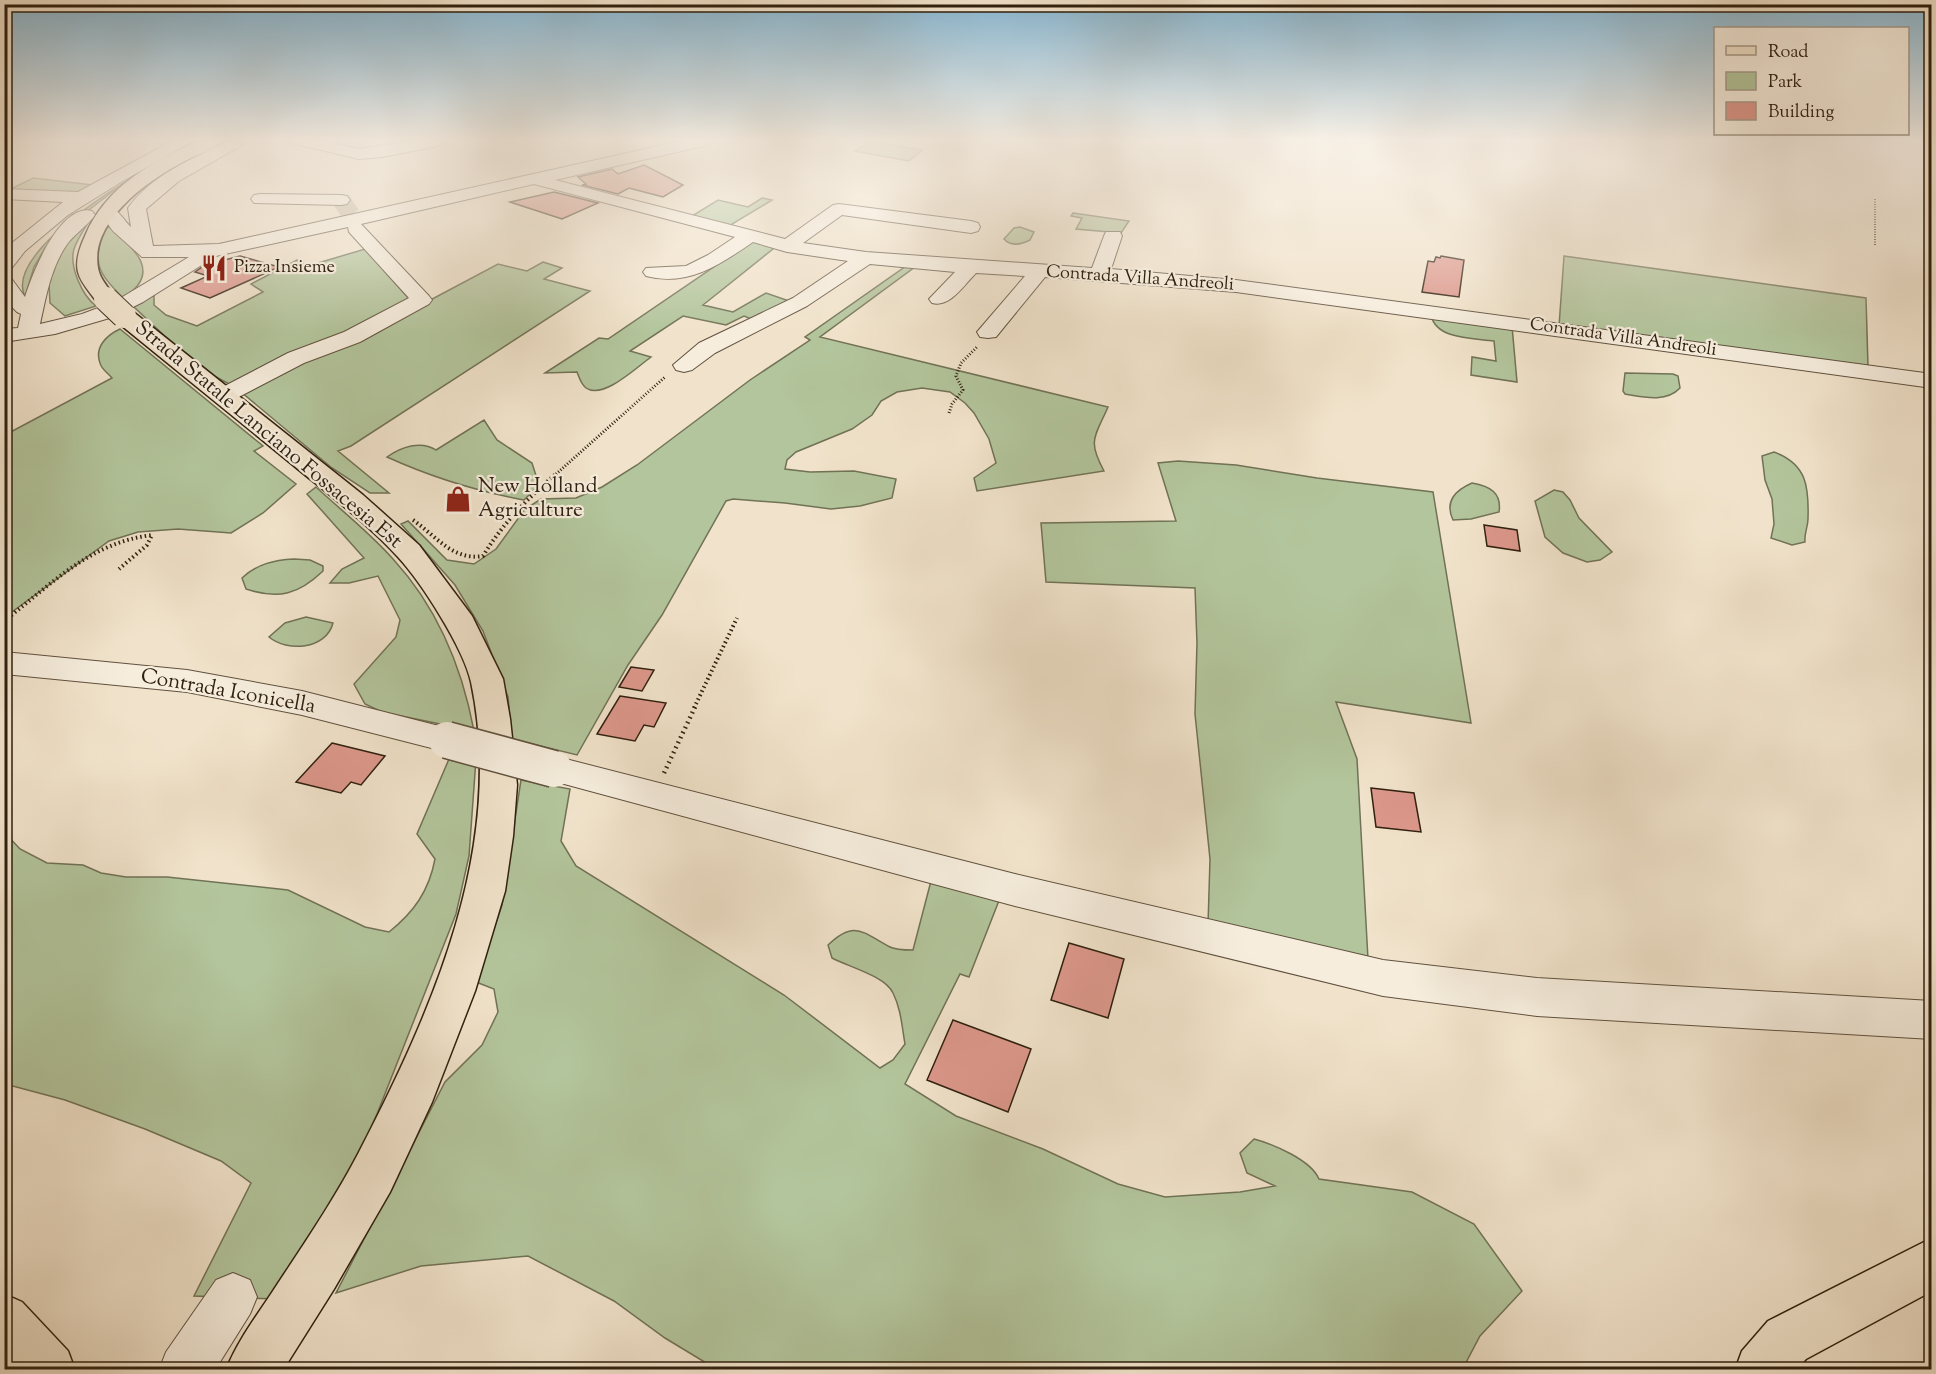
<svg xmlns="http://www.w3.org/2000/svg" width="1936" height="1374" viewBox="0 0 1936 1374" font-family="'Sorts Mill Goudy',serif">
<rect width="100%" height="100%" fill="#f1e3cb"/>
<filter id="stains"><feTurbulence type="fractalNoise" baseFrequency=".00333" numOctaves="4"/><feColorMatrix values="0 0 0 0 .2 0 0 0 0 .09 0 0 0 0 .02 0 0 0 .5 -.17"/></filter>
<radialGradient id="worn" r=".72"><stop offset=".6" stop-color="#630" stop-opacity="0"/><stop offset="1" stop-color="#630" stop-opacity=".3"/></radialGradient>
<path fill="#b3c59c" stroke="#717256" stroke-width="1.5" d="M 197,140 L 204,140 L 137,173 L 64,229 L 45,248 L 34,267 L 25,297 C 0,246 166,157 197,140 Z
M 870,141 L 922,150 L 909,161 L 855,151 Z
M 33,178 L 93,185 L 78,195 L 5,192 Z
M 762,198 L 772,200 L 729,226 L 692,216 L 718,200 L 748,207 Z
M 1073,213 L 1129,221 L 1121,233 L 1076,229 L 1082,218 L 1071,216 Z
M 88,223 C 83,231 77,240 74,249 C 69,267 82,295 96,306 L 65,316 L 50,303 L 49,284 L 55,255 Z
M 109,227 C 135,249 163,273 123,298 C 96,270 94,266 103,228 Z
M 1020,227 L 1034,232 L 1030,240 C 1022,244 1011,247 1004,239 L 1014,228 Z
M 752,241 L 778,245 L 703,305 L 733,312 L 766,293 L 792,302 L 756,321 L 744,316 L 726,325 L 683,316 L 630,351 L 651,357 C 637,367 603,400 586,388 C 581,384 579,377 577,372 L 545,373 L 599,338 L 608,339 Z
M 365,249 L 411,301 L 233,386 L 216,377 L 172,343 L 134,307 L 154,293 L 154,305 L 166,315 L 197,326 L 263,292 L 251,284 L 297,260 L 308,266 Z
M 1564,256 L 1866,298 L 1868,366 L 1559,326 Z
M 543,262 L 562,268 L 544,279 L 590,291 L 351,446 L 338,451 L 389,493 L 370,493 L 332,468 L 241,392 L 421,305 L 498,264 L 527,271 Z
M 909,264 L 919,264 L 820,337 L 1108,407 C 1095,437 1087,440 1104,471 L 977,491 L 974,478 L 996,463 L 989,439 L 974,413 L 965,403 L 950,392 L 922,388 L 897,392 L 881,401 L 872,415 L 852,429 L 796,452 L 787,460 L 785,469 L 810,472 L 854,471 L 896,479 L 892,498 L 860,506 L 831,509 L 785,503 L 733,499 L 726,501 L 662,615 L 628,665 L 577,755 L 512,739 L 508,697 L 483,631 L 455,585 L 401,524 L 408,521 L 447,560 L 474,564 L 496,549 L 525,509 L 541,499 L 576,498 L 602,487 L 637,465 L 750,380 L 810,340 L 805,337 Z
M 1431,315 L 1512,326 L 1517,382 L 1471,375 L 1472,357 L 1496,361 L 1494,341 C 1474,338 1436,340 1431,315 Z
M 120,329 L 263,446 L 254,451 L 296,484 L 263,513 L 231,533 L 178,529 L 138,532 L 109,541 L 5,617 L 5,435 L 112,378 C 109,374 101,369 100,363 C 94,347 107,335 120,329 Z
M 1625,373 L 1673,374 L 1678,376 L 1680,388 C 1666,403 1643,397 1625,394 L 1623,391 Z
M 484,420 L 497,440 L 532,463 L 539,485 L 524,500 C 476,491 431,477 387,457 C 401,447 421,440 436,450 Z
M 1774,452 C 1807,464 1809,487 1808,519 C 1808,527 1804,533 1805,542 L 1792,545 L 1771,538 L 1774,524 L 1772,499 L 1765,480 L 1762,456 Z
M 1178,461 L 1236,465 L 1317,478 L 1433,492 L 1471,723 L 1336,702 L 1357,759 L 1368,959 L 1208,925 L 1210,859 L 1195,714 L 1197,643 L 1195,588 L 1046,582 L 1041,523 L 1176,521 L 1158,463 Z
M 1472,483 C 1490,486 1502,493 1499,512 L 1471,519 L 1453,520 C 1444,501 1456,490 1472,483 Z
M 316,487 C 342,511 370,533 393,559 C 438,608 462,667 474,731 L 382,712 L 365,704 L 354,684 L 396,637 L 400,620 L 378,576 L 349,583 L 330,583 L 342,569 L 364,558 L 307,494 Z
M 1554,490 L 1563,492 L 1570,500 L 1579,518 L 1612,552 L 1600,560 L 1587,562 L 1563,553 L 1545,537 L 1535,501 Z
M 294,559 L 310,560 L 323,566 L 323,571 C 299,594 279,600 246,589 L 242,578 C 257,564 274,560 294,559 Z
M 306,617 L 333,623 C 326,650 287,652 269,637 L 285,623 Z
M 449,759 L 476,759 L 469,856 L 456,914 L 377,1114 L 348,1180 L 277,1299 L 194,1296 L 251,1183 L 221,1161 L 145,1129 L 65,1100 L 5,1084 L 4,832 L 20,849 L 47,863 L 83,865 L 101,873 L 126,877 L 167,877 L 288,890 L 365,927 L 389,932 C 414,912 429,891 435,859 L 417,834 Z
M 521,780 L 570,789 L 561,841 L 576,866 L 784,995 L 880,1068 L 893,1060 L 905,1044 C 902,1027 901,1009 893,993 C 885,976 849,967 832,958 L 828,945 C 855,919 863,933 890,947 C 896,950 906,950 913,950 L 931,881 L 1000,898 L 969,977 L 960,974 L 905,1084 L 956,1116 L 1043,1149 L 1118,1184 L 1165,1197 L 1240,1192 L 1275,1186 L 1247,1173 L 1240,1153 L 1254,1139 C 1273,1144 1311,1160 1319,1179 L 1412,1192 L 1474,1224 L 1522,1291 L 1480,1336 L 1462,1370 L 716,1369 L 665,1338 L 614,1301 L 528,1256 L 421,1266 L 336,1293 L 445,1082 L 482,1045 L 498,1012 L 494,989 L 476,982 L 502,905 Z"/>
<path fill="#dd988c" stroke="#2f200f" stroke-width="1.5" d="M 644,165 L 683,185 L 663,197 L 629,188 L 618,194 L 582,185 L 586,184 L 578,177 L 612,169 L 618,174 Z
M 554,192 L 598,203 L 562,219 L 510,202 Z
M 240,256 L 279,267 L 210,298 L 181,288 L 208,276 L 195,272 L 205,265 Z
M 1441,256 L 1464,260 L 1459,297 L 1422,292 L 1428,261 L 1434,262 L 1436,257 L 1440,258 Z
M 1484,525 L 1517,530 L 1520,551 L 1487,546 Z
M 631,667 L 654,670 L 642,691 L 619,687 Z
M 620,696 L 666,703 L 654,727 L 644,725 L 635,741 L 597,734 Z
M 332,743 L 385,756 L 361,785 L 351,782 L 341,793 L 296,782 Z
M 1371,788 L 1414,793 L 1421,832 L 1376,827 Z
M 1069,943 L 1124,959 L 1108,1018 L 1051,1000 Z
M 953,1020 L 1031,1049 L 1008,1112 L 927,1080 Z"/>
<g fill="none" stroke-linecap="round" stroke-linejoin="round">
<path stroke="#cabca5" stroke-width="18" stroke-dasharray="18 9" stroke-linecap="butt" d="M 341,200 L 354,219"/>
<g stroke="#60513e" stroke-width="2">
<path id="minor" d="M 174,140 L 195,140 L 121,182 L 68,215 L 25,251 L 11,269 L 4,271 L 4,252 L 12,243 L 63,202 L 4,199 L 4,189 L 78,192 Z
M 230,140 L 251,140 L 179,181 L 146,209 L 153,246 L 219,244 L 686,140 L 716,140 L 708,145 L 555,180 L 785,239 L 833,205 L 839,204 L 971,221 L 978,223 L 980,227 L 978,231 L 971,233 L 842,215 L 803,243 L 866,252 L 1092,268 L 1104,236 L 1106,232 L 1120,232 L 1122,236 L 1111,269 L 1236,280 L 1932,374 L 1932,388 L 1236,292 L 1045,277 L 996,337 L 988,338 L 980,337 L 977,332 L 1025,276 L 976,273 C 964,285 950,308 932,303 L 929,299 L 955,272 L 870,264 L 807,306 L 715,353 L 692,370 L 684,372 L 676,370 L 673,365 L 699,343 L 793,298 L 848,261 L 787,252 L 753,242 C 719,265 688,287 646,276 L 643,272 L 646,268 L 686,266 L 708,255 L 735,237 L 534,184 L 361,224 L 429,296 L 432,300 L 429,304 L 360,342 L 304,363 L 233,400 L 225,402 L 217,400 L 213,395 L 217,390 L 288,353 L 344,332 L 409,298 L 349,232 L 348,227 L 216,256 L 143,302 L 113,317 L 55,334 L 4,342 L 4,329 L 18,328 L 21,314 L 17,312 L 4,299 L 4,276 L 11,278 L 25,297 C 32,274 60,203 92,211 L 95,215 C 88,225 76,233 68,243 C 51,266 46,297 40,324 L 82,314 L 114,302 L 189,257 L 142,257 L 113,231 L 99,212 L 102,208 C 117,204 121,218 131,227 L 128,208 C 152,174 195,158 230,140 Z
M 289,140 L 319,140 L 359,149 L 418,140 L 451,140 L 443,145 L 382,157 L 359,159 L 291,143 Z
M 260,194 L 341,195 L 347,196 L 350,200 L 347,204 L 341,205 L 254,203 L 251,199 L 254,195 Z
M 4,652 L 187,670 L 302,691 L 447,728 L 459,731 L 463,740 L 459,749 L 447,752 L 302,715 L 187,692 L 4,674 Z
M 554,756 L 1015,874 L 1383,960 L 1537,978 L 1932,1001 L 1932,1039 L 1537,1016 L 1383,996 L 1015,906 L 542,778 L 537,769 L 542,760 Z
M 233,1273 L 250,1280 L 257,1297 L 250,1314 L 215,1370 L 159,1370 L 166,1352 L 216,1280 Z"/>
</g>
<g stroke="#2f200f" stroke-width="3">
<path id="major" d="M 201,140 L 223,140 C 215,150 195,155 183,162 C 147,181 86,224 99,272 C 102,282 111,291 117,299 L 114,304 L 106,305 L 98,304 C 92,294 81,284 78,272 C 75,260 80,247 85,236 C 105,187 154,160 201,140 Z
M 124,309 L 132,311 L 363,495 L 419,545 L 472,616 L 503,679 L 510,719 L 517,785 L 513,836 L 505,891 L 475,991 L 432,1102 L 390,1192 L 334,1289 L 283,1370 L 226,1370 C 237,1342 255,1318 271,1294 C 301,1248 333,1202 358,1154 C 432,1011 506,847 471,682 C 464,649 422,583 398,557 C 367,523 328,494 293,465 C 234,417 175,369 116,321 L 113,316 L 116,311 Z
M 1932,1238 L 1932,1291 L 1806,1359 L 1796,1370 L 1735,1370 L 1742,1351 L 1768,1321 Z
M 4,1294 L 22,1302 L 68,1351 L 75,1370 L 13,1370 L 4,1360 Z"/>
</g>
<path stroke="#2f200f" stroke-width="2" stroke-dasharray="1 1.5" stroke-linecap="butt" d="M 1875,199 L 1875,245"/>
<path stroke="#2f200f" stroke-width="3" stroke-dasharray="1 2" stroke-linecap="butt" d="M 949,413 L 952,404 L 963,390 L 956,376 L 961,363 L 977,347
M 556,474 L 665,377"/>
<path stroke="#2f200f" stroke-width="4" stroke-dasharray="1.5 3" stroke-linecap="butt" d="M 413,520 C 436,536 453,561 483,556 C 503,523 528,498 557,473
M 4,621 C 52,584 89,543 152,535 L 147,545 L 119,569
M 694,708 L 737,618"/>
<path stroke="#2f200f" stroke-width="4.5" stroke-dasharray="1.5 4" stroke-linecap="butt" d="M 664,773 L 695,707"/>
<use href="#minor" fill="#f6eddd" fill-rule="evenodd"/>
<use href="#major" fill="#f1e3cb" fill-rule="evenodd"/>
<g stroke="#60513e" stroke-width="39" stroke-linecap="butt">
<path id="minor-bridge" d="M 447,740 L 554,769"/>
</g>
<g stroke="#2f200f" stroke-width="26" stroke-linecap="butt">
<path id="major-bridge" d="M 106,299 L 124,316"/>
</g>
<use href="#minor-bridge" stroke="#f6eddd" stroke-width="36"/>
<use href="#major-bridge" stroke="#f1e3cb" stroke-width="24"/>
</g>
<linearGradient id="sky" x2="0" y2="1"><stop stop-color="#89b8d3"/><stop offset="0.42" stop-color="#f9f2e8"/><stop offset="1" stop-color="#f9f2e8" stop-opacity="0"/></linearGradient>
<rect width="1936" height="333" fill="url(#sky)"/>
<defs>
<g id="restaurant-bare" transform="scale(2.07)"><path d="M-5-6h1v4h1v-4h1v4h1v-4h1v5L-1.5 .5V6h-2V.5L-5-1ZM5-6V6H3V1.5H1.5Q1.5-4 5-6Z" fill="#8f2418" stroke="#f6eddd" stroke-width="2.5" paint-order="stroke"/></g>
<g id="shop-bare" transform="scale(2.07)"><path d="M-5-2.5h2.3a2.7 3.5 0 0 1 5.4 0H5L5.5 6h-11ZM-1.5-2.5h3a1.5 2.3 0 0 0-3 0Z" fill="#8f2418" stroke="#f6eddd" stroke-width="2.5" paint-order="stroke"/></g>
</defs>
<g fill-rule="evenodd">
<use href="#restaurant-bare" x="214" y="268"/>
<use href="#shop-bare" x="458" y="499"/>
</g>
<g text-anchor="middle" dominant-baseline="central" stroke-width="4.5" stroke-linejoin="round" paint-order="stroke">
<g font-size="18" fill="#2f200f" stroke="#f6eddd" text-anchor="start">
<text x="234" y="268">Pizza Insieme</text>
</g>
<g font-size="18" fill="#2f200f" stroke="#f6eddd">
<text transform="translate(1140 279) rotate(4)">Contrada Villa Andreoli</text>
<text transform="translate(1623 338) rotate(8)">Contrada Villa Andreoli</text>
</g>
<g font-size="21" fill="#2f200f" stroke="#f6eddd">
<text transform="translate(268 435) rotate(40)">Strada Statale Lanciano Fossacesia Est</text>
<text transform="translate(228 692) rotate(10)">Contrada Iconicella</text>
</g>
<g font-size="21" fill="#2f200f" stroke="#f6eddd" text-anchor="start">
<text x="478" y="487">New Holland<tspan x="478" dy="24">Agriculture</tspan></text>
</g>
</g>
<rect width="1936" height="1374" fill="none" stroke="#f1e3cb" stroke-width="24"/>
<rect x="6" y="6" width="1924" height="1362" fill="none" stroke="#2f200f" stroke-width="3"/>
<rect x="12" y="12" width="1912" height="1350" fill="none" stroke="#2f200f" stroke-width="1.5"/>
<rect x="1714" y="27" width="195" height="108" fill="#f6eddd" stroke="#a69b8b" stroke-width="1.5"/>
<rect x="1726" y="46" width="30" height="9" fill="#f1e3cb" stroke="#a69b8b" stroke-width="1.5"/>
<text x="1768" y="57" font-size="18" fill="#2f200f">Road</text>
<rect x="1726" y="72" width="30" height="18" fill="#b3c59c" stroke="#a69b8b" stroke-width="1.5"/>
<text x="1768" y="87" font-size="18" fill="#2f200f">Park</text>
<rect x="1726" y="102" width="30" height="18" fill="#dd988c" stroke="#a69b8b" stroke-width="1.5"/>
<text x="1768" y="117" font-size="18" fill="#2f200f">Building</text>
<rect width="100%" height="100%" filter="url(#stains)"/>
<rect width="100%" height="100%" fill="url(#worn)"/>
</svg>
